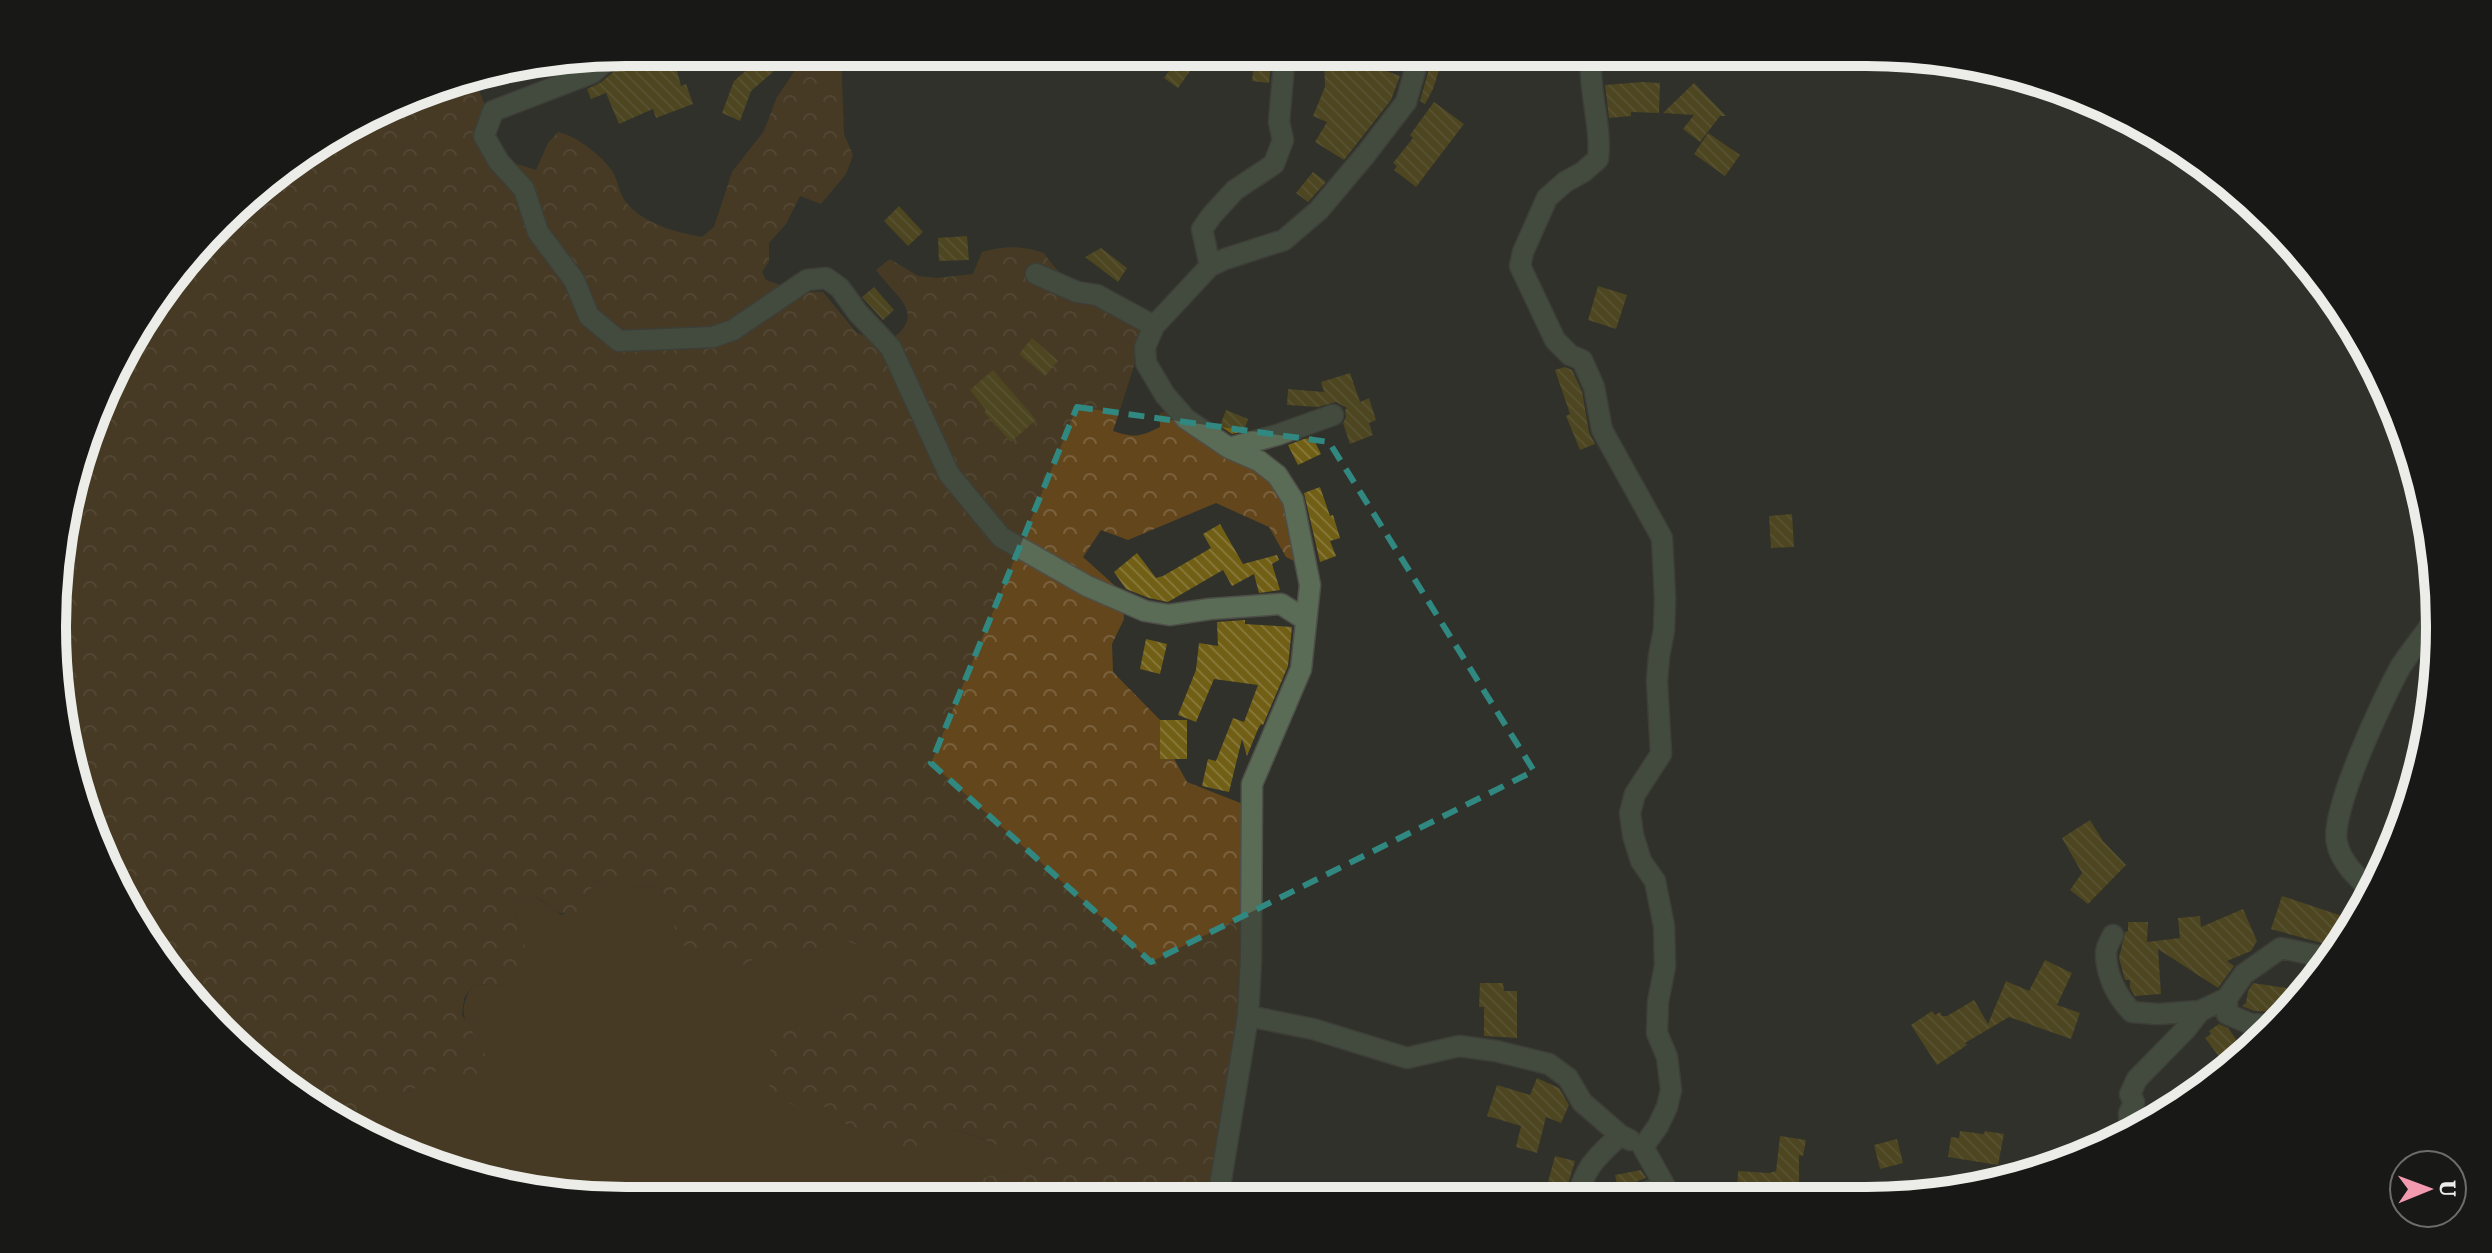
<svg xmlns="http://www.w3.org/2000/svg" width="2492" height="1253" viewBox="0 0 2492 1253" font-family="'Roboto Serif',serif">
<defs>
<pattern id="forest-crowns" width="20" height="18" patternUnits="userSpaceOnUse" patternTransform="scale(2)"><rect width="20" height="18" fill="#64461d"/><path d="M2 6a3 3 0 1 1 6 0M12 15a3 3 0 1 1 6 0" fill="none" stroke="#7a613e"/></pattern>
<pattern id="building-back-hatch" width="6" height="6" patternUnits="userSpaceOnUse" patternTransform="scale(2)"><rect width="6" height="6" fill="#715f15"/><path d="M-1 5l2 2M0 0l6 6M5-1l2 2" fill="none" stroke="#857637"/></pattern>
</defs>
<rect width="100%" height="100%" fill="#30312a"/>
<path fill="#64461d" d="M 593,881 L 624,887 L 660,886 L 671,907 L 678,943 L 710,953 L 723,965 L 740,967 L 770,950 L 809,950 L 845,940 L 874,953 L 882,969 L 881,988 L 834,1014 L 780,1031 L 826,1107 L 830,1118 L 864,1131 L 893,1155 L 942,1146 L 948,1129 C 976,1133 998,1149 1026,1154 L 1034,1169 L 999,1172 L 982,1196 L 987,1199 L 589,1200 L 478,1182 L 373,1142 L 360,1133 L 384,1102 L 416,1088 L 442,1066 L 489,1061 C 471,1031 451,1016 474,984 L 509,986 L 525,942 L 516,918 L 519,898 L 536,897 L 562,915 L 585,907 Z
M 213,1022 C 248,1024 274,1036 277,1073 L 221,1033 Z"/>
<path fill="url(#forest-crowns)" d="M 812,52 L 839,52 L 841,54 L 844,134 L 853,155 L 846,174 L 821,204 L 800,196 L 786,224 L 769,243 L 769,261 L 762,272 L 766,280 L 801,292 L 823,292 L 856,332 L 883,346 C 930,314 900,302 876,270 L 890,259 L 918,276 L 937,278 L 973,274 L 982,252 C 1004,245 1023,246 1044,253 C 1067,289 1110,307 1146,329 L 1113,431 C 1134,438 1140,437 1160,427 L 1160,413 L 1167,411 L 1271,478 L 1286,509 L 1296,552 L 1294,561 L 1286,557 L 1269,527 L 1216,503 L 1128,540 L 1101,530 L 1083,557 L 1123,593 L 1124,619 L 1112,644 L 1113,672 L 1160,720 L 1167,746 L 1187,782 L 1243,804 L 1242,969 L 1234,1044 L 1210,1198 L 987,1199 L 982,1197 L 983,1179 L 999,1172 L 1033,1169 L 1025,1154 C 999,1149 976,1133 949,1129 L 942,1146 L 928,1155 L 911,1158 L 893,1155 L 864,1131 L 830,1118 L 826,1107 L 809,1110 L 775,1098 C 759,1066 765,1061 780,1031 L 834,1014 L 881,988 L 882,969 L 874,953 L 845,940 L 809,950 L 770,950 L 740,967 L 723,965 L 710,953 L 678,944 L 671,908 L 660,886 L 624,887 L 593,881 L 585,907 C 562,921 557,911 537,897 L 519,898 L 516,918 L 525,942 L 523,976 L 509,986 L 474,984 L 464,998 L 462,1015 L 489,1060 L 487,1081 L 454,1078 L 442,1066 L 416,1088 L 384,1102 L 360,1133 L 277,1073 C 274,1036 248,1024 213,1022 L 111,880 L 57,701 L 63,514 L 96,406 L 149,308 L 276,171 L 441,83 L 479,76 L 475,80 L 486,108 L 473,136 L 514,163 L 536,170 L 548,143 L 558,132 C 577,136 602,156 613,172 C 618,181 619,193 625,201 C 643,224 675,232 702,237 L 714,227 L 732,172 L 764,131 L 777,97 L 798,66 Z"/>
<path fill="url(#building-back-hatch)" d="M 767,52 L 770,52 L 781,65 L 751,91 L 740,121 L 722,113 L 734,81 Z
M 1182,53 L 1187,53 L 1198,60 L 1178,88 L 1164,78 Z
M 1255,53 L 1272,55 L 1269,83 L 1252,81 Z
M 673,55 L 681,86 L 686,84 L 693,104 L 656,118 L 653,109 L 619,124 L 606,93 L 591,99 L 587,89 L 600,83 L 616,70 Z
M 1324,57 L 1348,57 L 1400,76 L 1391,100 L 1344,160 L 1315,142 L 1327,122 L 1313,116 L 1325,87 Z
M 1432,58 L 1442,61 L 1433,89 L 1425,104 L 1420,101 Z
M 1642,82 L 1660,83 L 1659,113 L 1631,112 L 1631,116 L 1609,118 L 1605,85 Z
M 1694,83 L 1726,116 L 1720,116 L 1700,142 L 1683,129 L 1694,115 L 1663,113 Z
M 1434,102 L 1464,124 L 1416,187 L 1394,170 L 1397,166 L 1393,163 L 1413,138 L 1410,135 Z
M 1708,133 L 1740,155 L 1725,176 L 1694,154 Z
M 1313,172 L 1326,182 L 1308,202 L 1296,193 Z
M 899,206 L 923,232 L 908,246 L 884,221 Z
M 967,236 L 969,260 L 939,261 L 938,238 Z
M 1101,248 L 1127,268 L 1118,282 L 1085,257 Z
M 1598,286 L 1627,295 L 1616,329 L 1588,320 Z
M 874,287 L 894,310 L 883,320 L 862,297 Z
M 1032,338 L 1058,361 L 1045,376 L 1019,354 Z
M 1565,367 L 1572,370 L 1582,391 L 1589,432 L 1595,444 L 1580,450 L 1566,416 L 1570,414 L 1555,370 Z
M 993,370 L 1036,420 L 1011,442 L 984,412 L 986,410 L 970,390 Z
M 1350,373 L 1360,402 L 1369,398 L 1376,420 L 1369,423 L 1373,435 L 1350,444 L 1343,423 L 1346,417 L 1345,410 L 1347,408 L 1336,402 L 1318,407 L 1287,405 L 1288,389 L 1324,392 L 1321,382 Z
M 1226,410 L 1248,419 L 1244,431 L 1232,434 L 1220,426 Z
M 1312,436 L 1321,454 L 1298,465 L 1288,445 Z
M 1320,487 L 1330,516 L 1333,515 L 1340,538 L 1330,541 L 1336,556 L 1320,562 L 1304,493 Z
M 1792,514 L 1794,547 L 1771,548 L 1769,516 Z
M 1220,524 L 1243,564 L 1277,555 L 1279,560 L 1272,564 L 1280,590 L 1259,593 L 1254,574 L 1232,586 L 1223,570 L 1168,602 L 1149,598 L 1126,589 L 1114,572 L 1137,553 L 1156,578 L 1163,576 L 1211,548 L 1203,534 Z
M 1245,620 L 1245,624 L 1292,627 L 1288,666 L 1263,725 L 1261,724 L 1258,729 L 1247,756 L 1242,739 L 1229,792 L 1202,786 L 1208,759 L 1216,761 L 1233,718 L 1244,722 L 1258,685 L 1214,679 L 1196,722 L 1178,715 L 1196,670 L 1199,643 L 1218,646 L 1217,622 Z
M 1146,639 L 1167,644 L 1160,674 L 1140,669 Z
M 1160,720 L 1187,720 L 1187,759 L 1160,759 Z
M 2090,820 L 2103,841 L 2126,865 L 2088,904 L 2070,890 L 2082,873 L 2062,838 Z
M 2282,896 L 2354,920 L 2336,947 L 2271,929 Z
M 2243,909 L 2257,941 L 2251,951 L 2227,961 L 2234,966 L 2218,988 L 2158,949 L 2161,994 L 2135,996 L 2130,988 L 2130,980 L 2125,980 L 2119,958 L 2125,932 L 2128,931 L 2128,922 L 2148,922 L 2147,942 L 2180,938 L 2178,918 L 2200,916 L 2201,927 Z
M 2045,960 L 2072,973 L 2057,1005 L 2080,1013 L 2071,1039 L 2009,1017 L 1965,1043 L 1967,1045 L 1937,1065 L 1911,1025 L 1932,1011 L 1935,1015 L 1940,1012 L 1942,1016 L 1947,1016 L 1974,1000 L 1988,1024 L 2006,981 L 2029,991 Z
M 1480,983 L 1503,983 L 1504,991 L 1517,991 L 1517,1038 L 1484,1036 L 1484,1007 L 1479,1007 Z
M 2253,983 L 2307,991 L 2298,1005 L 2284,1017 L 2276,1012 L 2254,1011 L 2242,1006 L 2246,1003 L 2248,991 Z
M 2219,1024 L 2228,1028 L 2240,1045 L 2221,1059 L 2205,1038 L 2211,1034 L 2209,1031 Z
M 1537,1078 L 1559,1088 L 1569,1105 L 1561,1123 L 1546,1117 L 1537,1153 L 1516,1147 L 1521,1126 L 1487,1116 L 1497,1085 L 1530,1095 Z
M 1960,1131 L 1984,1134 L 1985,1131 L 2004,1134 L 1998,1165 L 1948,1157 L 1951,1137 L 1959,1138 Z
M 1780,1136 L 1806,1140 L 1803,1156 L 1799,1155 L 1799,1197 L 1737,1194 L 1738,1171 L 1769,1173 L 1776,1171 Z
M 1897,1139 L 1903,1163 L 1880,1169 L 1874,1145 Z
M 1555,1156 L 1575,1161 L 1566,1191 L 1547,1186 Z
M 1641,1170 L 1646,1178 L 1628,1185 L 1619,1194 L 1615,1175 Z"/>
<g fill="none" stroke-linecap="round" stroke-linejoin="round">
<g stroke="#4e4f48" stroke-width="23">
<path id="street" d="M 1592,53 C 1587,89 1602,123 1598,159 L 1583,172 L 1565,182 L 1547,198 L 1523,252 L 1520,266 L 1555,340 L 1570,355 L 1582,360 L 1594,387 L 1602,430 L 1662,538 L 1665,598 L 1664,630 L 1659,656 L 1657,681 L 1661,754 L 1635,794 L 1630,813 L 1633,835 L 1641,861 L 1655,881 L 1664,926 L 1665,966 L 1658,1002 L 1657,1033 L 1667,1057 L 1671,1090 L 1667,1107 L 1658,1126 L 1643,1147 L 1671,1197
M 614,54 L 592,73 L 493,111 L 484,136 L 499,162 L 524,189 L 538,232 L 574,280 L 589,316 L 619,341 L 713,337 L 733,330 L 807,280 L 826,278 L 840,288 L 858,313 L 891,348 L 949,474 L 1001,537 L 1087,586 L 1145,611 L 1169,615 L 1210,609 L 1281,604 L 1306,620
M 1210,266 L 1202,229 L 1212,215 L 1235,190 L 1274,164 L 1283,140 L 1279,122 L 1285,53
M 1036,274 L 1077,292 L 1097,295 L 1154,326
M 1229,448 L 1277,435 L 1333,415
M 2373,892 C 2359,879 2341,863 2337,843 C 2329,813 2384,696 2401,666 C 2412,649 2426,633 2437,616
M 2113,935 C 2110,941 2106,947 2106,953 C 2106,975 2117,997 2132,1012 L 2158,1014 L 2200,1011
M 2227,998 L 2244,974 L 2281,948 L 2329,958
M 1248,1016 L 1313,1029 L 1407,1058 L 1459,1046 L 1496,1051 L 1549,1064 L 1568,1078 L 1582,1102 L 1620,1135
M 2131,1131 L 2129,1114 L 2134,1102 L 2130,1094 L 2137,1079 L 2185,1030 L 2200,1011 L 2227,998 L 2227,1014 L 2251,1024 L 2275,1025
M 1578,1197 C 1585,1166 1597,1157 1620,1135 L 1630,1140
M 1633,1197 L 1663,1186
M 1218,1198 L 1248,1016 L 1251,959 L 1252,784 L 1301,669 L 1310,585 L 1293,500 L 1277,475 L 1259,461 L 1229,448 L 1186,419 L 1165,395 L 1146,363 L 1145,347 L 1154,326 L 1210,266 L 1225,259 L 1284,240 L 1319,210 L 1366,154 L 1406,102 L 1420,53"/>
</g>
<use href="#street" stroke="#5a6c55" stroke-width="20"/>
</g>
<path d="M0 0H2492V1253H0ZM 1077,407 L 1329,442 L 1534,771 L 1151,962 L 931,763 Z" fill="#30312a" fill-opacity=".55" fill-rule="evenodd"/>
<path fill="none" stroke="#308880" stroke-width="6" stroke-dasharray="16 10" stroke-linejoin="round" d="M 1077,407 L 1329,442 L 1534,771 L 1151,962 L 931,763 Z"/>
<path d="M0 0H2492V1253H0ZM626 66H1866A560 560 0 0 1 2426 626V627A560 560 0 0 1 1866 1187H626A560 560 0 0 1 66 627V626A560 560 0 0 1 626 66Z" fill="#181916" fill-rule="evenodd"/>
<path fill="none" stroke="#ecede8" stroke-width="10" d="M626 66H1866A560 560 0 0 1 2426 626V627A560 560 0 0 1 1866 1187H626A560 560 0 0 1 66 627V626A560 560 0 0 1 626 66Z"/>
<g transform="translate(2428 1189) rotate(89)"><circle r="38" fill="#181916" stroke="#6d6e6a" stroke-width="2"/>
<path d="M0-6L14 30L0 20L-14 30Z" fill="#f29ab0"/>
<text y="-12" font-size="22" font-weight="bold" text-anchor="middle" fill="#ecede8">U</text>
</g>
</svg>
